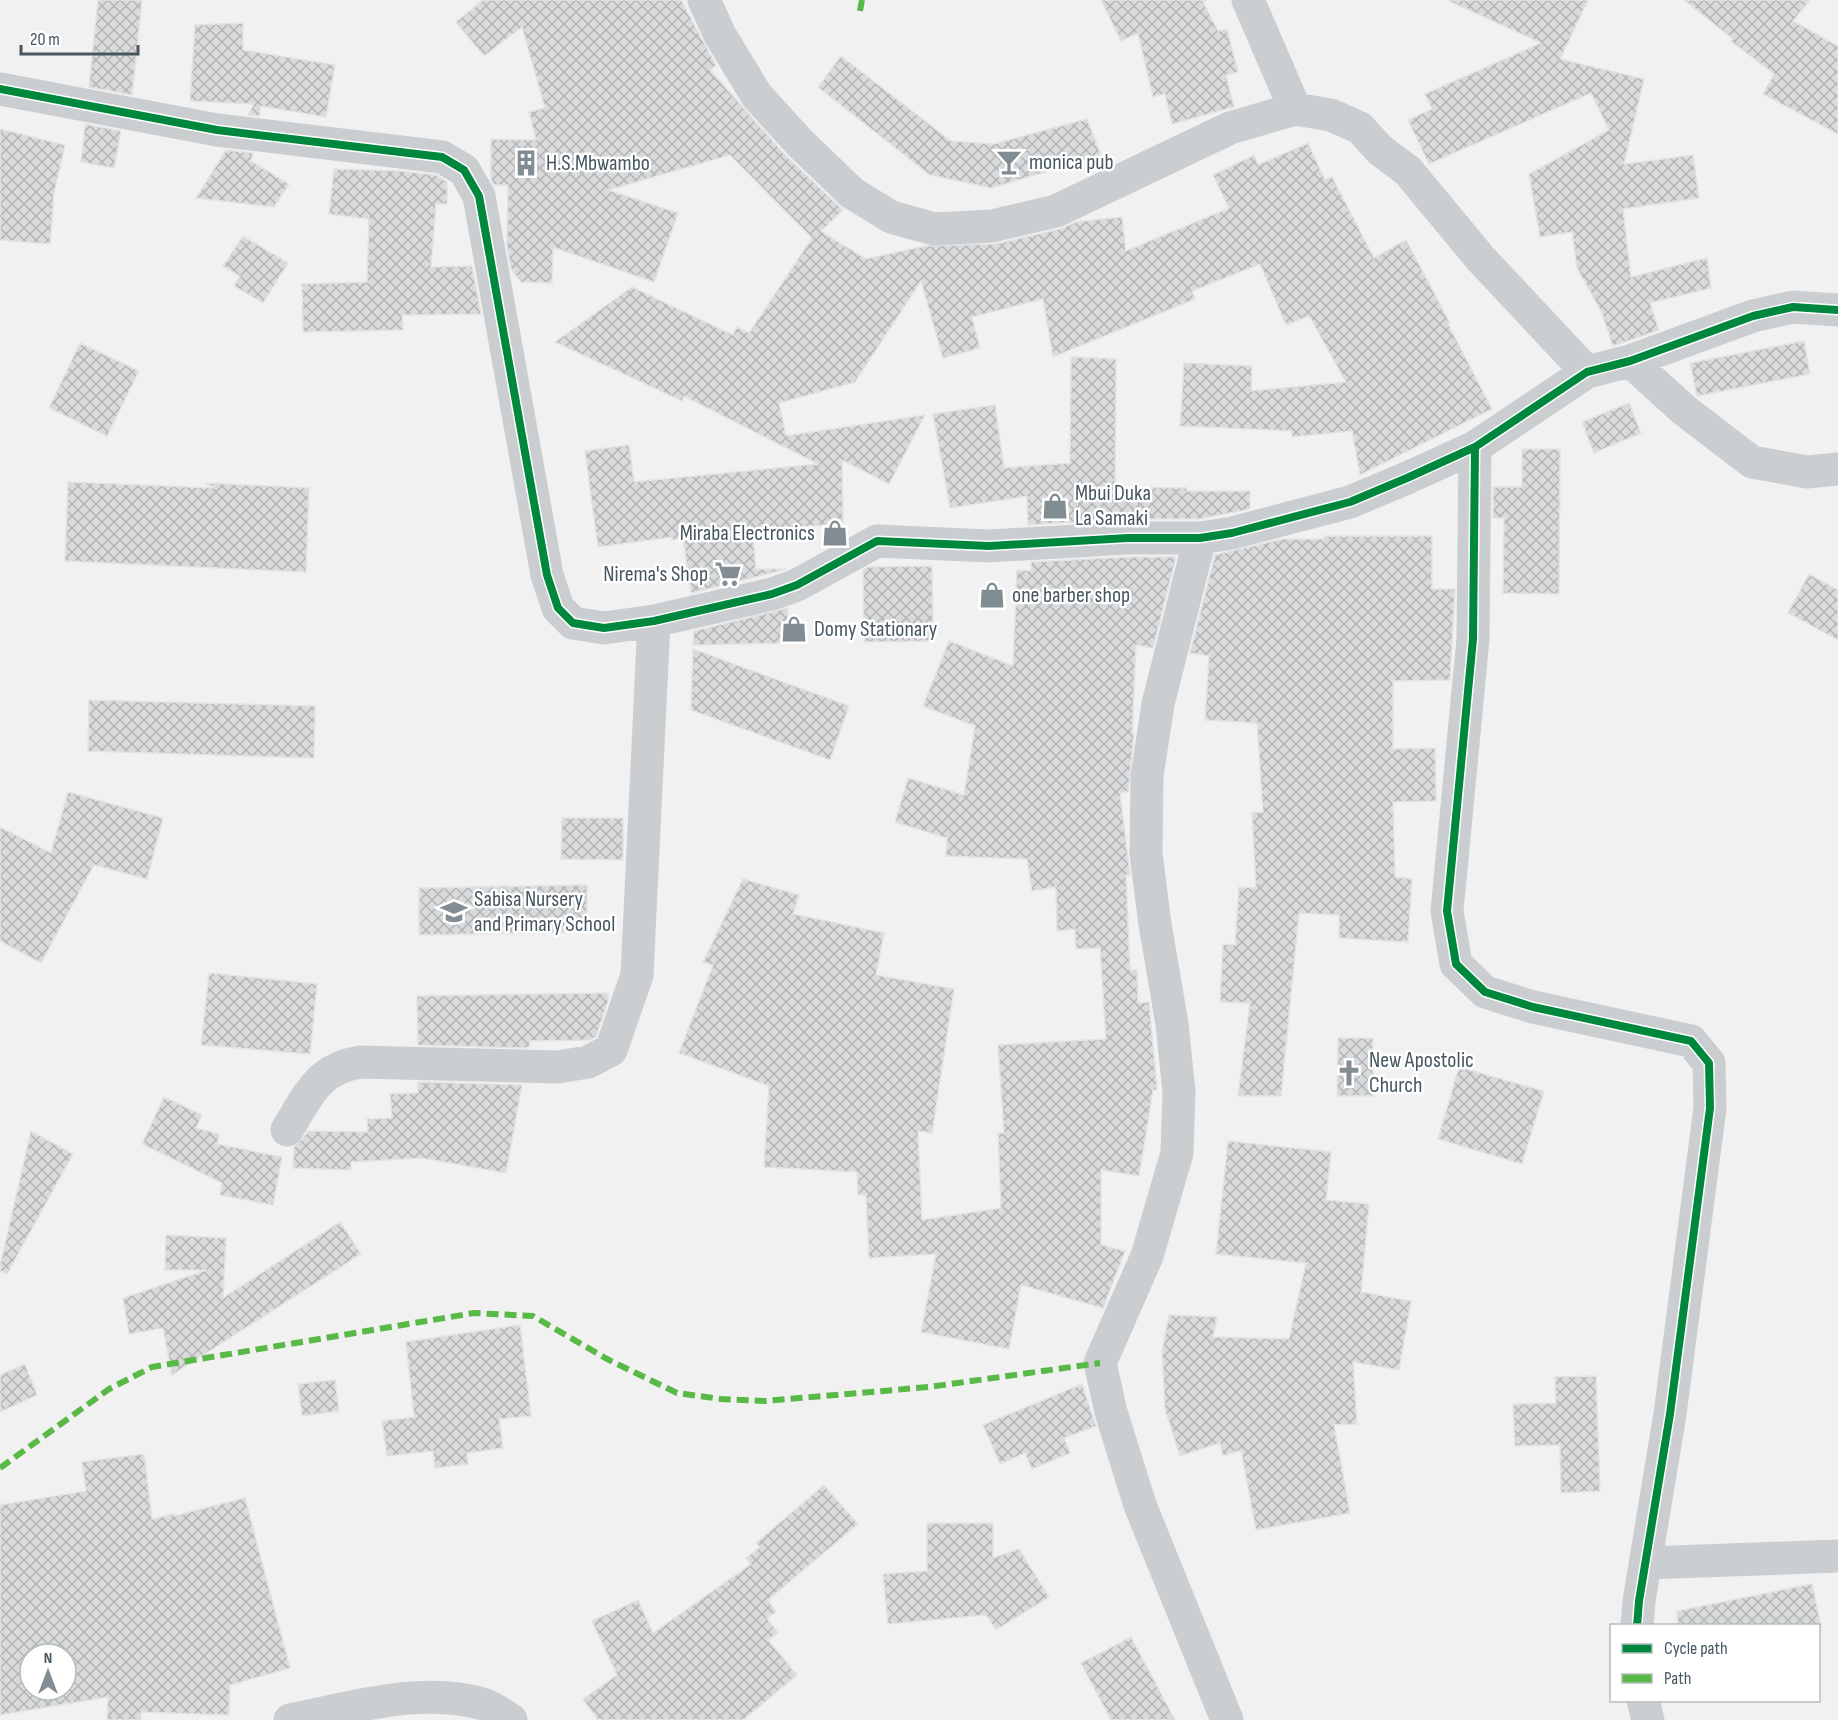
<svg xmlns="http://www.w3.org/2000/svg" width="1838" height="1720" viewBox="0 0 1838 1720" font-family="'Sofia Sans Condensed',sans-serif">
<defs>
<pattern id="building-cross-hatch" width="8" height="8" patternUnits="userSpaceOnUse" patternTransform="scale(1.5)"><rect width="8" height="8" fill="#d9dadb"/><path d="M0 0l8 8M0 8l8-8" fill="none" stroke="#b2b4b5"/></pattern>
</defs>
<rect width="100%" height="100%" fill="#f2f1f1"/>
<path fill="url(#building-cross-hatch)" stroke="#e3e3e4" stroke-width="1.5" fill-rule="evenodd" d="M 98,0 L 142,0 L 132,95 L 89,87 Z
M 483,0 L 681,0 L 716,65 L 710,70 L 786,156 L 843,210 L 821,231 L 866,259 L 925,246 L 996,244 L 1060,229 L 1076,222 L 1122,217 L 1126,251 L 1229,208 L 1213,175 L 1254,155 L 1258,165 L 1308,143 L 1325,180 L 1332,177 L 1374,258 L 1406,240 L 1450,323 L 1448,324 L 1492,409 L 1360,475 L 1352,431 L 1292,437 L 1292,431 L 1180,426 L 1184,363 L 1252,366 L 1251,391 L 1346,382 L 1309,316 L 1286,325 L 1260,264 L 1192,291 L 1195,299 L 1053,357 L 1043,299 L 972,317 L 980,348 L 943,358 L 921,281 L 855,382 L 779,403 L 786,436 L 925,415 L 889,484 L 842,460 L 843,524 L 795,527 L 796,532 L 753,538 L 756,569 L 787,569 L 691,593 L 683,538 L 672,540 L 672,537 L 598,547 L 585,451 L 629,445 L 634,482 L 818,464 L 684,396 L 682,401 L 555,342 L 632,287 L 733,335 L 737,327 L 749,333 L 812,238 L 730,155 L 608,190 L 678,213 L 654,282 L 553,247 L 552,283 L 521,282 L 511,269 L 507,246 L 508,185 L 494,185 L 491,179 L 491,139 L 536,140 L 529,112 L 545,108 L 522,27 L 484,56 L 456,22 Z
M 1101,0 L 1207,0 L 1203,2 L 1218,31 L 1227,29 L 1238,72 L 1226,75 L 1234,107 L 1172,124 L 1165,94 L 1153,97 L 1138,33 L 1121,41 Z
M 1447,0 L 1588,0 L 1560,59 L 1644,79 L 1624,164 L 1693,155 L 1699,198 L 1623,209 L 1631,277 L 1707,258 L 1711,288 L 1650,303 L 1659,330 L 1613,346 L 1601,311 L 1577,268 L 1572,232 L 1540,237 L 1529,174 L 1609,130 L 1591,93 L 1429,164 L 1408,120 L 1432,109 L 1425,94 L 1541,43 Z
M 1684,0 L 1810,0 L 1793,21 L 1838,46 L 1838,134 L 1763,94 L 1774,74 L 1731,41 L 1733,39 Z
M 243,23 L 243,50 L 335,65 L 326,117 L 261,106 L 259,116 L 248,115 L 254,104 L 190,101 L 195,25 Z
M 841,56 L 951,141 L 994,144 L 1087,119 L 1101,155 L 992,188 L 930,175 L 818,87 Z
M 85,124 L 121,131 L 114,168 L 81,162 Z
M 0,129 L 65,145 L 54,193 L 50,244 L 0,240 Z
M 226,150 L 253,153 L 251,161 L 289,184 L 274,207 L 196,198 Z
M 334,169 L 399,171 L 436,175 L 447,182 L 447,204 L 436,204 L 431,267 L 472,266 L 481,314 L 402,315 L 403,330 L 303,332 L 302,284 L 367,282 L 369,219 L 329,214 Z
M 243,236 L 288,263 L 263,303 L 234,286 L 240,276 L 223,266 Z
M 1804,341 L 1810,374 L 1697,396 L 1690,363 Z
M 80,343 L 139,371 L 107,436 L 49,408 Z
M 1071,357 L 1116,359 L 1115,487 L 1187,488 L 1187,491 L 1250,491 L 1250,509 L 1199,519 L 1127,519 L 1028,525 L 1027,496 L 950,508 L 933,414 L 995,405 L 1004,468 L 1070,463 Z
M 1629,403 L 1641,433 L 1594,453 L 1582,422 Z
M 1522,449 L 1560,449 L 1559,594 L 1503,593 L 1504,518 L 1493,518 L 1493,487 L 1522,487 Z
M 68,482 L 215,488 L 205,483 L 309,488 L 306,572 L 65,561 Z
M 1324,536 L 1432,536 L 1432,589 L 1455,589 L 1450,680 L 1393,681 L 1393,749 L 1435,748 L 1436,801 L 1393,802 L 1395,877 L 1412,879 L 1408,942 L 1339,938 L 1339,915 L 1299,913 L 1281,1096 L 1238,1096 L 1250,1003 L 1220,1002 L 1223,944 L 1235,945 L 1239,887 L 1256,888 L 1252,813 L 1263,812 L 1257,723 L 1205,720 L 1209,656 L 1190,653 L 1215,555 L 1283,539 L 1324,539 Z
M 1129,557 L 1176,557 L 1153,648 L 1136,645 L 1132,734 L 1134,734 L 1128,792 L 1120,793 L 1130,875 L 1126,875 L 1130,970 L 1137,970 L 1138,1003 L 1149,1002 L 1157,1090 L 1153,1090 L 1152,1096 L 1139,1176 L 1101,1170 L 1101,1245 L 1125,1251 L 1103,1308 L 1021,1285 L 1009,1349 L 921,1332 L 936,1254 L 869,1258 L 866,1195 L 858,1195 L 857,1172 L 764,1167 L 769,1086 L 679,1053 L 713,965 L 703,962 L 743,879 L 799,895 L 793,914 L 884,933 L 876,975 L 954,989 L 932,1133 L 918,1131 L 922,1220 L 1001,1208 L 998,1133 L 1004,1133 L 998,1045 L 1106,1039 L 1100,948 L 1076,949 L 1075,929 L 1057,931 L 1056,887 L 1032,891 L 1027,859 L 946,856 L 947,838 L 895,822 L 908,778 L 964,795 L 975,726 L 923,706 L 949,641 L 1013,666 L 1017,570 L 1031,571 L 1031,562 Z
M 932,566 L 933,641 L 864,642 L 863,570 L 868,567 Z
M 1809,574 L 1838,590 L 1838,640 L 1788,613 Z
M 788,608 L 787,643 L 693,645 L 694,631 Z
M 693,649 L 849,706 L 830,760 L 691,710 Z
M 89,700 L 315,706 L 314,758 L 88,751 Z
M 68,792 L 163,818 L 147,879 L 94,865 L 41,963 L 0,941 L 0,827 L 51,853 Z
M 562,818 L 623,818 L 623,860 L 561,859 Z
M 587,885 L 587,932 L 419,935 L 419,888 Z
M 209,973 L 317,984 L 310,1054 L 201,1045 Z
M 608,993 L 608,1001 L 596,1037 L 589,1040 L 530,1041 L 529,1048 L 418,1045 L 417,996 Z
M 1338,1038 L 1373,1038 L 1373,1096 L 1337,1096 Z
M 1459,1067 L 1544,1091 L 1522,1164 L 1438,1139 Z
M 418,1082 L 522,1085 L 506,1173 L 422,1158 L 351,1162 L 351,1170 L 293,1168 L 294,1147 L 309,1131 L 368,1132 L 367,1119 L 392,1118 L 390,1094 L 418,1093 Z
M 164,1097 L 202,1115 L 196,1128 L 219,1134 L 217,1144 L 282,1157 L 273,1205 L 220,1195 L 222,1183 L 142,1144 Z
M 31,1131 L 73,1154 L 7,1274 L 0,1271 L 0,1266 Z
M 1228,1141 L 1331,1152 L 1326,1200 L 1369,1204 L 1361,1292 L 1411,1301 L 1399,1370 L 1353,1362 L 1357,1424 L 1334,1425 L 1350,1513 L 1256,1530 L 1241,1450 L 1223,1456 L 1220,1443 L 1180,1456 L 1165,1409 L 1162,1351 L 1169,1315 L 1217,1317 L 1213,1337 L 1289,1339 L 1306,1263 L 1216,1254 Z
M 340,1222 L 361,1254 L 172,1375 L 163,1328 L 129,1334 L 123,1298 L 207,1270 L 165,1270 L 166,1235 L 226,1238 L 223,1298 Z
M 520,1325 L 531,1416 L 499,1419 L 503,1448 L 467,1453 L 468,1464 L 435,1468 L 433,1451 L 387,1456 L 382,1421 L 414,1417 L 406,1342 Z
M 25,1364 L 37,1395 L 0,1412 L 0,1375 Z
M 1596,1376 L 1600,1491 L 1561,1493 L 1560,1445 L 1515,1446 L 1513,1404 L 1556,1403 L 1555,1377 Z
M 335,1380 L 339,1411 L 302,1416 L 298,1384 Z
M 1082,1384 L 1096,1426 L 1064,1438 L 1070,1453 L 1032,1469 L 1025,1453 L 1000,1464 L 983,1425 Z
M 144,1454 L 152,1519 L 174,1514 L 174,1516 L 245,1498 L 290,1668 L 230,1685 L 229,1715 L 141,1712 L 141,1720 L 107,1720 L 108,1697 L 0,1715 L 0,1505 L 86,1491 L 82,1462 ZM 30,1654 L 66,1654 L 66,1690 L 30,1690 Z
M 824,1485 L 858,1524 L 768,1600 L 776,1612 L 767,1618 L 778,1633 L 768,1640 L 797,1675 L 743,1720 L 598,1720 L 583,1699 L 617,1675 L 592,1621 L 638,1600 L 653,1633 L 751,1564 L 746,1558 L 760,1547 L 756,1543 Z
M 927,1523 L 993,1523 L 993,1558 L 1019,1549 L 1049,1597 L 996,1630 L 986,1615 L 888,1624 L 883,1574 L 927,1571 Z
M 1812,1584 L 1821,1626 L 1678,1626 L 1677,1611 Z
M 1131,1637 L 1175,1720 L 1111,1720 L 1081,1663 Z"/>
<g fill="none" stroke-linecap="round" stroke-linejoin="round">
<path stroke="#caced0" stroke-width="33" d="M 704,0 L 720,35 L 757,96 L 800,143 L 852,193 L 891,217 L 934,229 L 992,226 L 1056,211 L 1230,128 L 1295,109 L 1331,115 L 1360,128 L 1380,150 L 1408,171 L 1481,259 L 1587,372
M 1248,0 L 1295,109
M 0,89 L 217,130 L 442,157 L 464,170 L 479,196 L 547,575 L 558,608 L 573,623 L 604,628 L 654,621 L 772,594 L 797,585 L 877,541 L 989,546 L 1128,538 L 1200,538 L 1232,533 L 1350,502 L 1407,478 L 1475,447 L 1587,372 L 1630,361 L 1753,316 L 1793,307 L 1838,310
M 1630,361 L 1684,410 L 1752,462 L 1807,472 L 1838,469
M 1475,447 L 1473,639 L 1447,911 L 1456,964 L 1485,992 L 1533,1007 L 1691,1041 L 1709,1063 L 1710,1108 L 1670,1414 L 1639,1601 L 1637,1626
M 1200,538 L 1158,704 L 1147,776 L 1146,854 L 1155,924 L 1172,1024 L 1179,1092 L 1177,1153 L 1147,1256 L 1100,1363 L 1111,1412 L 1140,1505 L 1227,1720
M 287,1130 C 308,1096 317,1069 360,1062 L 558,1067 L 588,1062 L 611,1050 L 637,975 L 654,621
M 1647,1563 L 1838,1556
M 1643,1700 L 1648,1720
M 290,1720 C 351,1708 421,1686 483,1704 C 493,1707 503,1715 511,1720"/>
<path stroke="#58b947" stroke-width="6" stroke-dasharray="12 6" stroke-linecap="butt" d="M 860,11 L 862,0
M 0,1468 L 109,1389 L 152,1367 L 474,1313 L 533,1316 L 607,1359 L 677,1393 L 721,1399 L 765,1401 L 929,1387 L 1100,1363"/>
<g stroke="#fff" stroke-width="11">
<path id="cycleway" d="M 0,89 L 217,130 L 442,157 L 464,170 L 479,196 L 547,575 L 558,608 L 573,623 L 604,628 L 654,621 L 772,594 L 797,585 L 877,541 L 989,546 L 1128,538 L 1200,538 L 1232,533 L 1350,502 L 1407,478 L 1475,447 L 1587,372 L 1630,361 L 1753,316 L 1793,307 L 1838,310
M 1475,447 L 1473,639 L 1447,911 L 1456,964 L 1485,992 L 1533,1007 L 1691,1041 L 1709,1063 L 1710,1108 L 1670,1414 L 1639,1601 L 1637,1626"/>
</g>
<use href="#cycleway" stroke="#00873e" stroke-width="8"/>
</g>
<defs>
<g id="bar-bare" transform="scale(2.07)"><path d="M-6-5H6L.8 .8V4.5H3.5V6h-7V4.5H-.8V.8Z" fill="#828d93" stroke="#fff" stroke-width="2.5" paint-order="stroke"/></g>
<g id="building-bare" transform="scale(2.07)"><path d="M-4-6H4V6H1V3H-1V6H-4ZM-2.5-4.3h1.7v1.8h-1.7ZM.8-4.3h1.7v1.8H.8ZM-2.5-1h1.7V.8h-1.7ZM.8-1h1.7V.8H.8Z" fill="#828d93" stroke="#fff" stroke-width="2.5" paint-order="stroke"/></g>
<g id="shop-bare" transform="scale(2.07)"><path d="M-5-2.5h2.3a2.7 3.5 0 0 1 5.4 0H5L5.5 6h-11ZM-1.5-2.5h3a1.5 2.3 0 0 0-3 0Z" fill="#828d93" stroke="#fff" stroke-width="2.5" paint-order="stroke"/></g>
<g id="supermarket-bare" transform="scale(2.07)"><path d="M-6-5.5h2.5l.6 2H6L4.5 2H-2.5L-4.4-4H-6ZM-1.5 3.2a1.3 1.3 0 1 0 .1 0ZM3 3.2a1.3 1.3 0 1 0 .1 0Z" fill="#828d93" stroke="#fff" stroke-width="2.5" paint-order="stroke"/></g>
<g id="school-bare" transform="scale(2.07)"><path d="M0-5L7-2L0 1L-7-2ZM-4 1L0 2.5L4 1V4Q0 6-4 4Z" fill="#828d93" stroke="#fff" stroke-width="2.5" paint-order="stroke"/></g>
<g id="church-bare" transform="scale(2.07)"><path d="M-1.2-6h2.4v3.5h3.3v2.4h-3.3V6h-2.4V-.1h-3.3v-2.4h3.3Z" fill="#828d93" stroke="#fff" stroke-width="2.5" paint-order="stroke"/></g>
</defs>
<g fill-rule="evenodd">
<use href="#bar-bare" x="1009" y="162"/>
<use href="#building-bare" x="526" y="163"/>
<use href="#shop-bare" x="1055" y="506"/>
<use href="#shop-bare" x="835" y="533"/>
<use href="#supermarket-bare" x="728" y="574"/>
<use href="#shop-bare" x="992" y="595"/>
<use href="#shop-bare" x="794" y="629"/>
<use href="#school-bare" x="454" y="912"/>
<use href="#church-bare" x="1349" y="1073"/>
</g>
<g text-anchor="middle" dominant-baseline="central" stroke-width="5" stroke-linejoin="round" paint-order="stroke">
<g font-size="22" fill="#465760" stroke="#fff" text-anchor="start">
<text x="1029" y="162">monica pub</text>
<text x="546" y="163">H.S.Mbwambo</text>
<text x="1075" y="493">Mbui Duka<tspan x="1075" dy="25">La Samaki</tspan></text>
<text x="815" y="533" text-anchor="end">Miraba Electronics</text>
<text x="708" y="574" text-anchor="end">Nirema's Shop</text>
<text x="1012" y="595">one barber shop</text>
<text x="814" y="629">Domy Stationary</text>
<text x="474" y="899">Sabisa Nursery<tspan x="474" dy="25">and Primary School</tspan></text>
<text x="1369" y="1060">New Apostolic<tspan x="1369" dy="25">Church</tspan></text>
</g>
</g>
<rect x="1610" y="1624" width="210" height="78" fill="#ffffff" stroke="#b5bcbf" stroke-width="1.5"/>
<rect x="1622" y="1644" width="30" height="9" fill="#00873e" stroke="#b5bcbf" stroke-width="1.5"/>
<text x="1664" y="1654" font-size="18" fill="#465760">Cycle path</text>
<rect x="1622" y="1674" width="30" height="9" fill="#58b947" stroke="#b5bcbf" stroke-width="1.5"/>
<text x="1664" y="1684" font-size="18" fill="#465760">Path</text>
<g transform="translate(48 1672)"><circle r="28" fill="#ffffff" stroke="#b5bcbf" stroke-width="1.5"/>
<path d="M0-4.5L10 22L0 15L-10 22Z" fill="#828d93"/>
<text y="-9" font-size="16" font-weight="bold" text-anchor="middle" fill="#465760">N</text>
</g>
<path d="M21 45v9h117v-9" fill="none" stroke="#465760" stroke-width="3"/>
<text x="30" y="45" font-size="18" fill="#465760" stroke="#ffffff" stroke-width="4.5" paint-order="stroke">20 m</text>
</svg>
